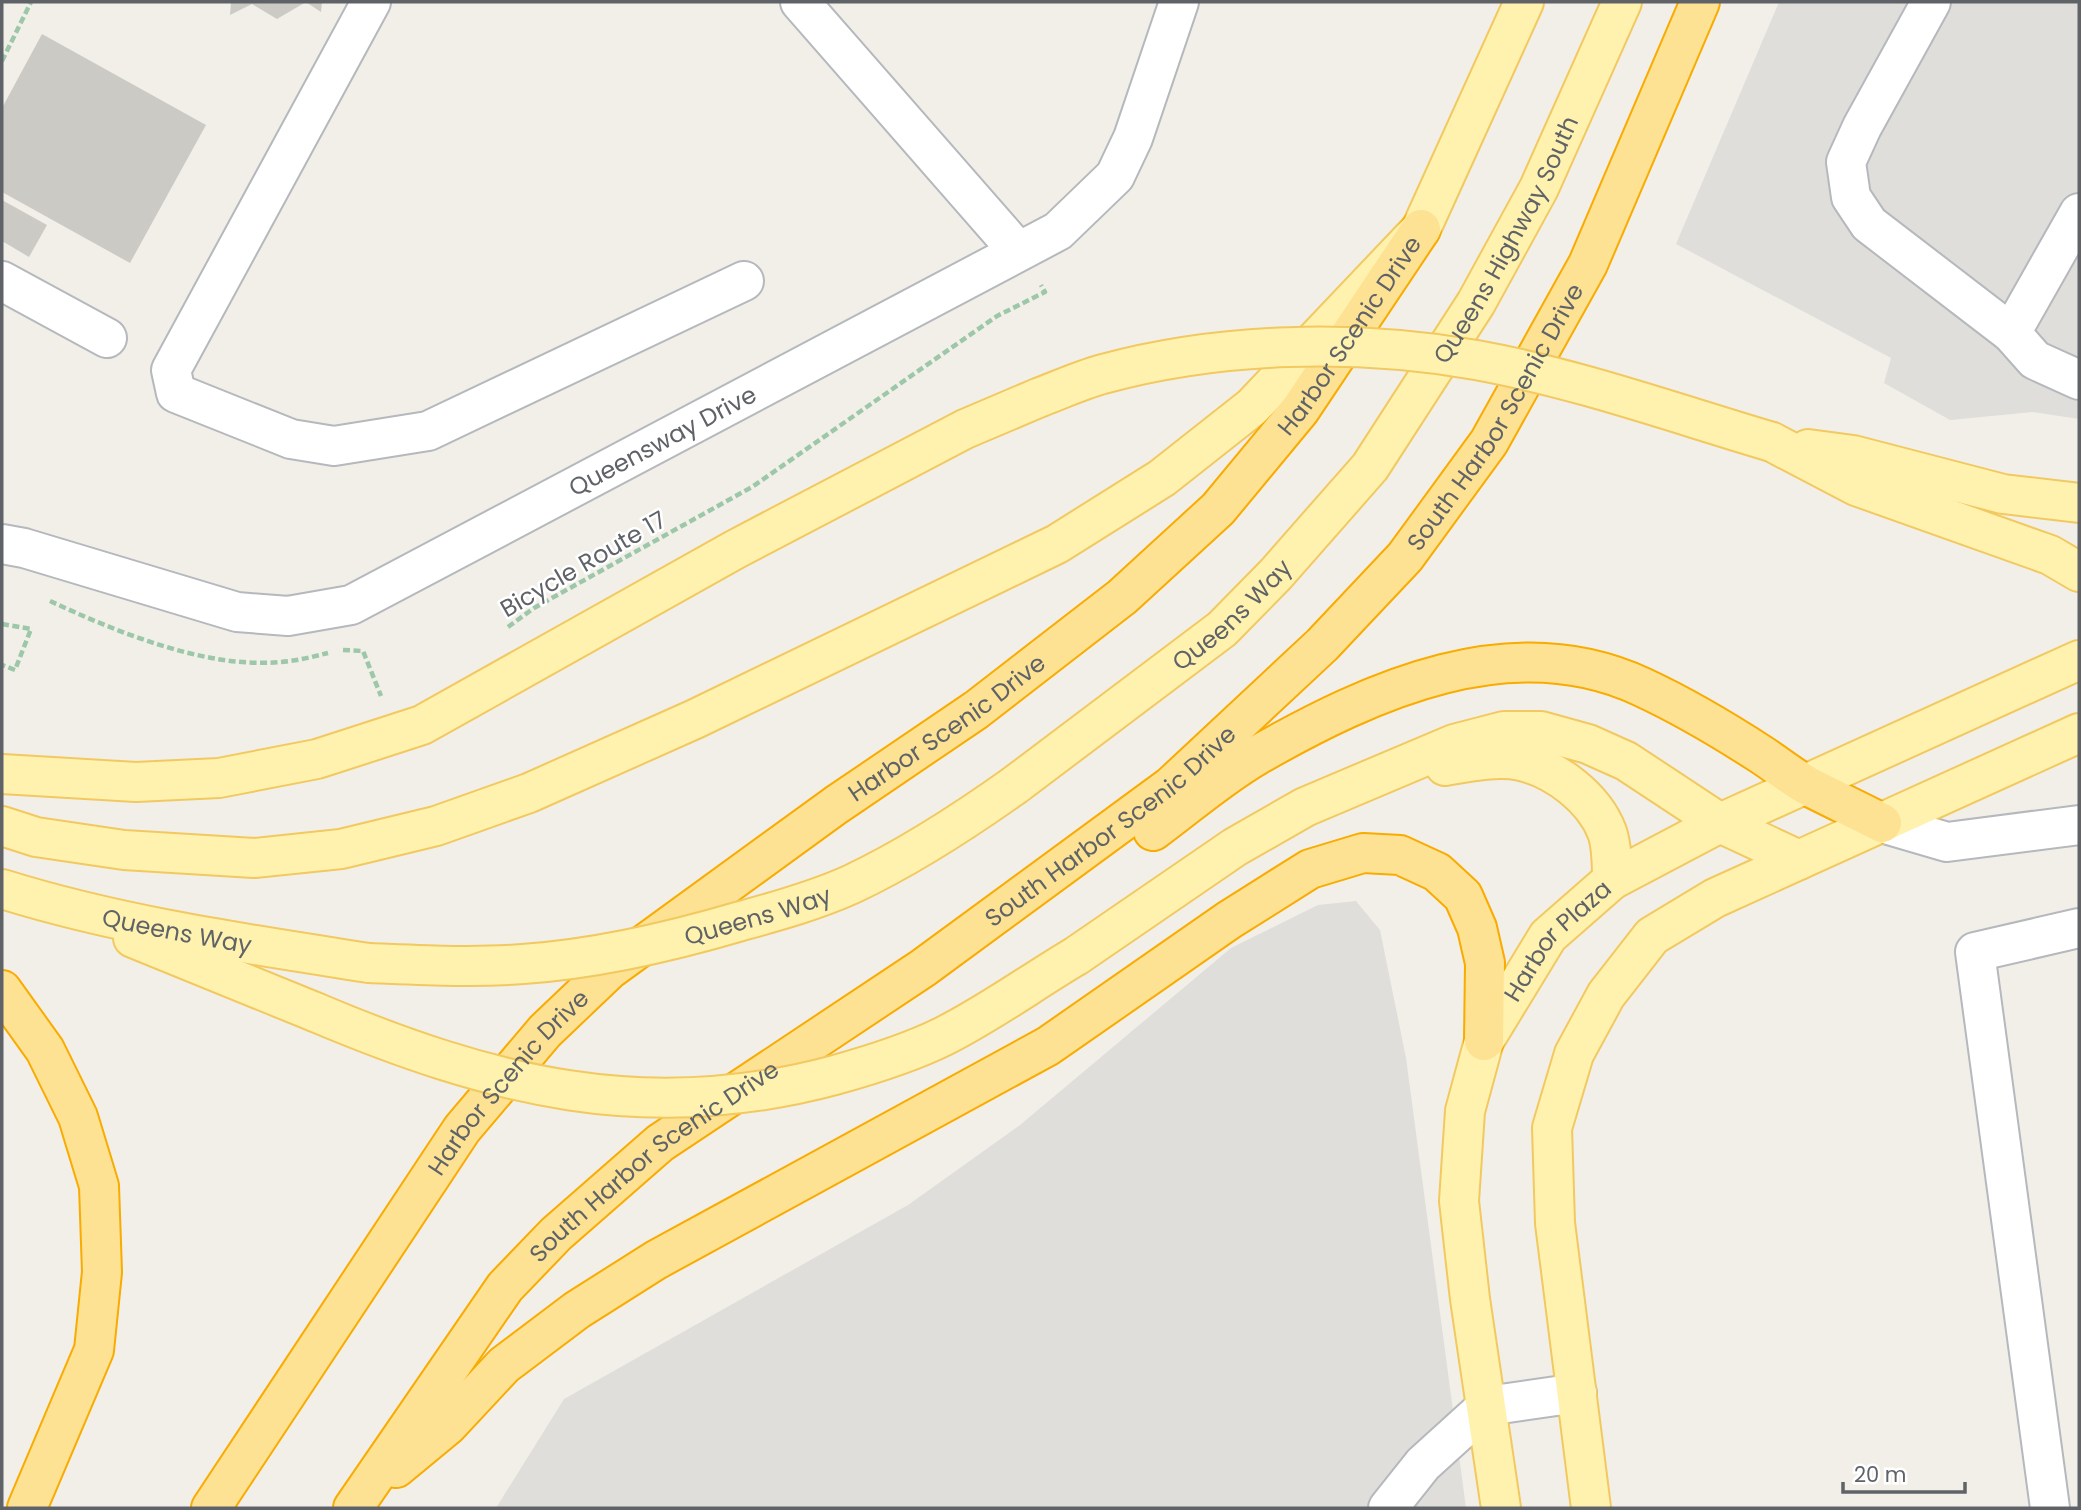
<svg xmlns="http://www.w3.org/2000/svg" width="2081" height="1510" viewBox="0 0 2081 1510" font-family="Poppins,sans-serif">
<rect width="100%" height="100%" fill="#f1efe8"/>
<path fill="#e0deda" d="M 1779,2 L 2079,2 L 2079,419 L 2033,412 L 1950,420 L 1884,383 L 1891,358 L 1676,244 Z
M 1356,901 L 1380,930 L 1406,1058 L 1466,1508 L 496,1508 L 564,1399 L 908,1205 L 1020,1125 L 1231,948 L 1318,905 Z"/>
<path fill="#cccac5" d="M 231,2 L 322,2 L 321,12 L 306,2 L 277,19 L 252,4 L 230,15 Z
M 42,34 L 206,125 L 130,263 L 2,192 L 2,108 Z
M 2,200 L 47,225 L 29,257 L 2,241 Z"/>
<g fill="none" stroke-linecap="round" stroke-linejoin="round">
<g stroke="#b5b8bc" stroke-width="42">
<g id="minor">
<path d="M 371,2 L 171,370 L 176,393 L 291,439 L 334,446 L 428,431 L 744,281"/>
<path d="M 800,2 L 1017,250"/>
<path d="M 1931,2 L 1862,127 L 1846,162 L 1851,197 L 1869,224 L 2011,333 L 2035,360 L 2079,380"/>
<path d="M 2,281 L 107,338"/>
<path d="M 2011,333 L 2079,213"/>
<path id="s1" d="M 2,544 L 24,548 L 237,612 L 288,616 L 351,605 L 1058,231 L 1115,176 L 1133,138 L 1179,2"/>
<path d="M 1882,823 L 1947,842 L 2079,825"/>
<path d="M 1388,1508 L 1423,1464 L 1487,1406 L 1577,1393"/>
<path d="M 2050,1508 L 1975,952 L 2079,928"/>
</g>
</g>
<g stroke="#f2c960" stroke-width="42">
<g id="major">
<path d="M 1772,442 L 1856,486 L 2050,555 L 2079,572"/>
<path d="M 1808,449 L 1853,455 L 2003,494 L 2079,503"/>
<path d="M 1445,766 C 1468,762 1498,756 1521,761 C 1556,769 1594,798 1607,832 C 1612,846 1612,865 1612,880"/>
<path d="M 2,774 L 136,782 L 219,778 L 317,759 L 422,725 L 736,549 L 965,429 L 1038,398"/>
<path id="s2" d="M 1015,785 L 1222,629 L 1276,574 L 1370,467 L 1476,303 L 1539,188 L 1622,2"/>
<path d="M 2,826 L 36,837 L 124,850 L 254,858 L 341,849 L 436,826 L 529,793 L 695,719 L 1057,544 L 1162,478 L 1252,407 L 1421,229 L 1524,2"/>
<path id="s3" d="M 2,889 C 120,926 247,944 369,963"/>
<path d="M 133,938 L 315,1012"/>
<path d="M 1076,956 L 1235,847 L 1305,807 L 1454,744 L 1504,731 L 1541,731 L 1588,744 L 1626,761 L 1720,823 L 1799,860"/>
<path id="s4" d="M 1501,1508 L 1470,1299 L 1459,1201 L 1465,1111 L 1484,1041 L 1548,936 L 1612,880 L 1720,823 L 2079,660"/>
<path d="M 1591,1508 L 1555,1223 L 1552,1128 L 1574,1054 L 1606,995 L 1652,936 L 1715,898 L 2079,733"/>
</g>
</g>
<g stroke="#f9ab00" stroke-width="42">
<g id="highway">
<path d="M 1153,831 C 1187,806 1220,777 1256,756 C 1371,690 1512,626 1642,687 C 1683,706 1725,731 1762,755 C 1777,765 1791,776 1806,785 C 1831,798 1857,810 1882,823"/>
<path d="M 2,990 L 45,1050 L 78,1117 L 99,1186 L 102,1272 L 94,1350 L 27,1508"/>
<path d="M 396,1468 L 448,1425 L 504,1365 L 577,1310 L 656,1260 L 1048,1046 L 1229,920 L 1310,869 L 1363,853 L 1400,855 L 1437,872 L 1463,896 L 1477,928 L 1485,963 L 1484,1041"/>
<path id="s5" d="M 211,1508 L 462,1129 L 545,1031 L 609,970 L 836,805 L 976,710 L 1122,597 L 1218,509 L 1300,410 L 1421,229"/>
<path id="s6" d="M 353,1508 L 505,1287 L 556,1234 L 660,1143 L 923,968 L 1171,786 L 1322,645 L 1405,557 L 1489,442 L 1588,264 L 1700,2"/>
</g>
</g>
<path stroke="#9cc7a9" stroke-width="4.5" stroke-dasharray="7 3.5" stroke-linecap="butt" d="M 2,61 L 31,2
M 50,601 C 117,632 206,669 280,662 C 296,661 312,657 328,653
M 2,624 L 31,629 L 15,670 L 2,665
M 508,627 L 534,608 L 752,487 L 997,316 L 1045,292 L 1041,285
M 343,650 L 363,651 L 381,696"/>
<use href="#minor" stroke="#fff" stroke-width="38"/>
<use href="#major" stroke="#fff2af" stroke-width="38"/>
<use href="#highway" stroke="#fde293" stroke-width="38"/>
<g stroke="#f2c960" stroke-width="42" stroke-linecap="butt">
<g id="major-bridge">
<path d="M 1038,398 C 1059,390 1081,380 1103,374 C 1222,342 1354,339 1476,360 C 1576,378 1674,413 1772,442"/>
<path id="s7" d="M 369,963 C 420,965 472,968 523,964 C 597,959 670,942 741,921 C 778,911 817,900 852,884 C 909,857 963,822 1015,785"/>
<path d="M 315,1012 C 490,1086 646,1126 835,1075 C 871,1065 910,1053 944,1036 C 990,1013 1032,982 1076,956"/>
</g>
</g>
<use href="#major-bridge" stroke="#fff2af" stroke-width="38"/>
</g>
<g text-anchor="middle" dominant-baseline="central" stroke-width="5" stroke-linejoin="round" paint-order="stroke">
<g font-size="24" fill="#5f6368" stroke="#fff">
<text stroke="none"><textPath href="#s2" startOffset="744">Queens Highway South</textPath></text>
<text stroke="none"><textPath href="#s5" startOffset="1654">Harbor Scenic Drive</textPath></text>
<text stroke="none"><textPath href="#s6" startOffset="1598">South Harbor Scenic Drive</textPath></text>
<text stroke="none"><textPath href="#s1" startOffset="712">Queensway Drive</textPath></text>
<text transform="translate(583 564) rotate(-30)">Bicycle Route 17</text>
<text stroke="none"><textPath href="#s2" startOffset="276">Queens Way</textPath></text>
<text stroke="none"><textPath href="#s5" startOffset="1087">Harbor Scenic Drive</textPath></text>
<text stroke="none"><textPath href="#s6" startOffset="1031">South Harbor Scenic Drive</textPath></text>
<text stroke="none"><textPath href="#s7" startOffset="394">Queens Way</textPath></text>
<text stroke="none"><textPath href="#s3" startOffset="180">Queens Way</textPath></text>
<text stroke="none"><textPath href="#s4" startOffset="598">Harbor Plaza</textPath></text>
<text stroke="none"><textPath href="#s5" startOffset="520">Harbor Scenic Drive</textPath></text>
<text stroke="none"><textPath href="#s6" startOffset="464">South Harbor Scenic Drive</textPath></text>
</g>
</g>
<rect width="2081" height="1510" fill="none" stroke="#5f6368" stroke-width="7"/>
<path d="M1843 1482v10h122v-10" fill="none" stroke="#5f6368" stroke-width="3.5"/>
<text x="1854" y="1482" font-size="21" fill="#5f6368" stroke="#ffffff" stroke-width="5" paint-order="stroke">20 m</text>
</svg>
